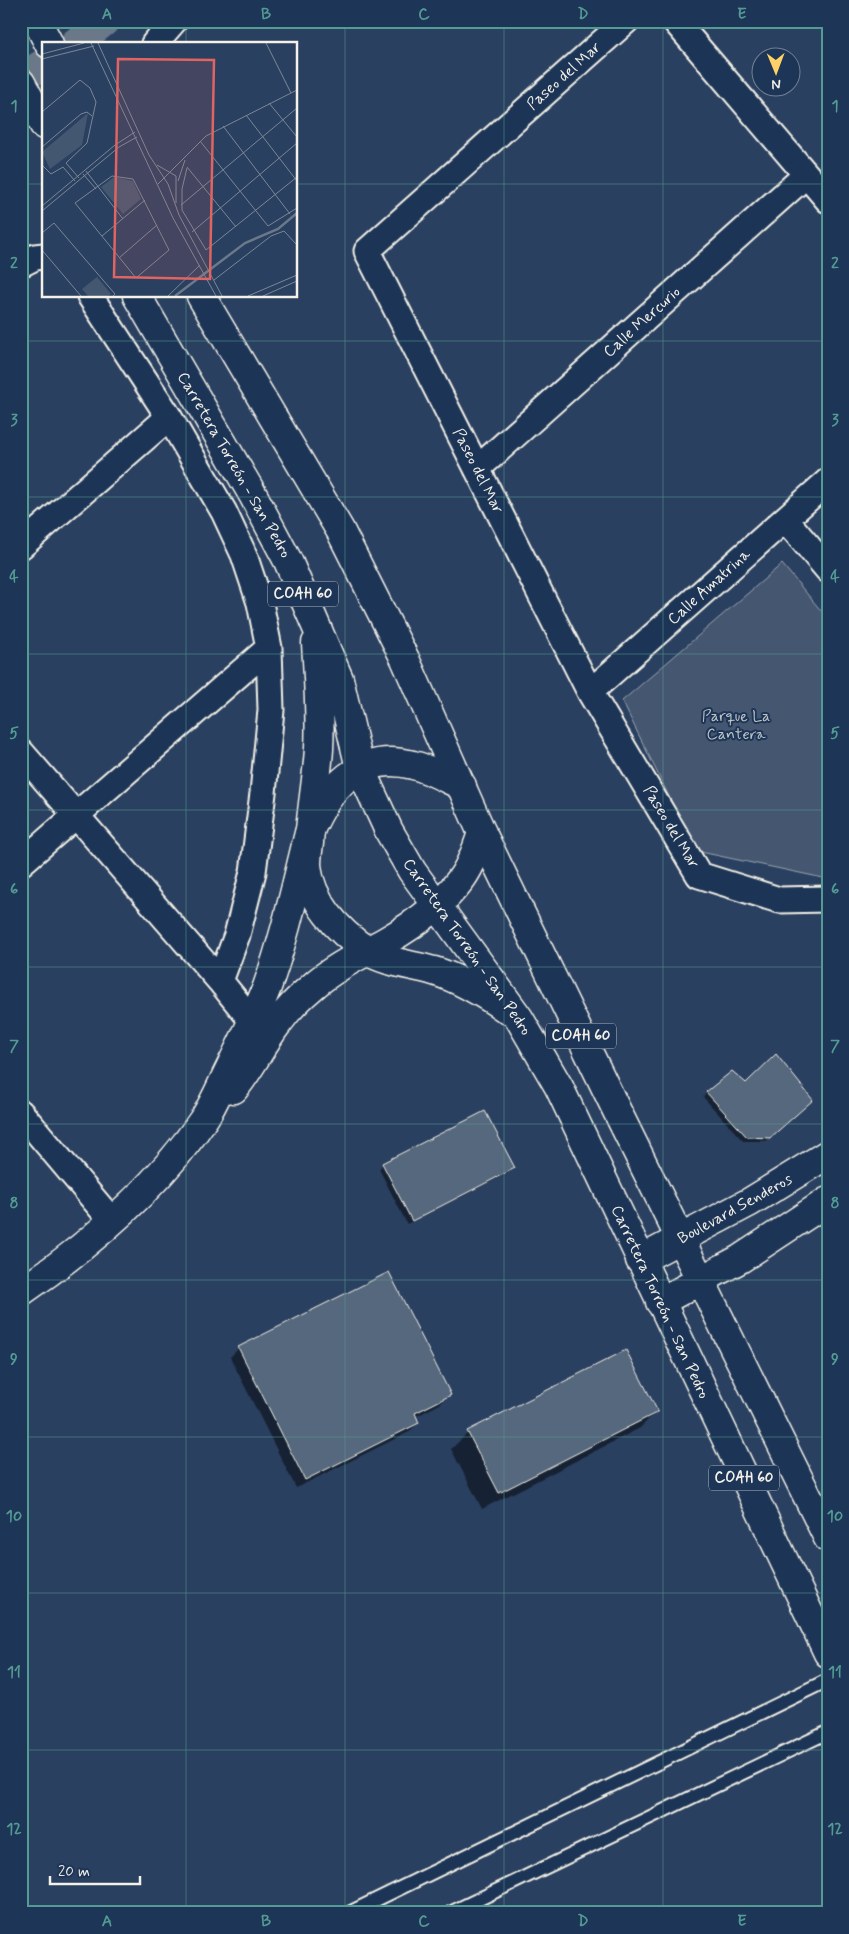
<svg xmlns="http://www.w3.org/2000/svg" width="849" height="1934" viewBox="0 0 849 1934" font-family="Mynerve,sans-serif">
<rect width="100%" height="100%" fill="#2a4060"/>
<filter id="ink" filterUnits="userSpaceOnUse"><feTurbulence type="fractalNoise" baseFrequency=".02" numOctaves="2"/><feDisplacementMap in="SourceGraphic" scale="10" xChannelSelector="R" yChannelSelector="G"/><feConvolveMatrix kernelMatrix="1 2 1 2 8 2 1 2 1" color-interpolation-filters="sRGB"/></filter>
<g filter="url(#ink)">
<path fill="#445771" stroke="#9ca4ac" d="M 782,564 L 828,619 L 828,879 L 696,851 L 622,701 Z"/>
<path fill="#0007" d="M 746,1085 L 808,1104 L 765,1141 L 743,1141 L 703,1097 L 707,1093 Z
M 383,1164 L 513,1168 L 509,1172 L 407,1224 L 379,1169 Z
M 239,1348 L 449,1395 L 440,1404 L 415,1417 L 418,1423 L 409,1432 L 296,1488 L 230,1357 Z
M 626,1351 L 657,1411 L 640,1428 L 482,1509 L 451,1449 L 468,1433 Z"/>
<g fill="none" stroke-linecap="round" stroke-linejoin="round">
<path stroke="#6a788a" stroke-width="31" d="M 75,44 L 104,21
M 21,78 L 44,64"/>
</g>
<path fill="#56677d" stroke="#f4f1e8" d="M 776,1054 L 813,1100 L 770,1138 L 747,1137 L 706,1092 L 732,1071 L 746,1083 Z
M 485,1111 L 515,1168 L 412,1221 L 382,1163 Z
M 389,1272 L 451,1395 L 415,1413 L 419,1423 L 305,1480 L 238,1347 Z
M 626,1350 L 658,1412 L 499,1493 L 467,1431 Z"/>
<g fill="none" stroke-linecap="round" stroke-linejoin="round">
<g stroke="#f4f1e8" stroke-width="16">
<path id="lane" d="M 349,1913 L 828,1680
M 450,1913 L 828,1732"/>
</g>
<g stroke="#f4f1e8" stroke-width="29">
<path id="street" d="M 626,21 L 367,251 L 590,692 L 699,875 L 779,900 L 828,899
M 675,21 L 828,200
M 154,44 L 174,21
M 21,264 L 35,257 L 44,256
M 90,296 L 169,417 L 224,512 L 244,555 L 260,603 L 269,648 L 271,710 L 263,793 L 253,872 L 237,935 L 220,981
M 477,469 L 806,175
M 785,519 L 828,570
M 21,546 L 169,417
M 590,692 L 828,481
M 21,752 L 220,981 L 253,1022
M 21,863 L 269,648
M 21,1113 L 112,1221"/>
</g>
<g stroke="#f4f1e8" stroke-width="31">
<path id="secondary" d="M 234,1089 C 251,1069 262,1044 278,1023 C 288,1009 300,997 312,987 C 334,967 361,955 386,941 C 414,925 443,904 462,878 C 472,864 477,848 482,833
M 640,1260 L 750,1202 L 828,1154
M 21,1292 C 88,1246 159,1186 205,1117 C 214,1103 221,1086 229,1070 C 242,1043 256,1016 267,987 C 285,937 296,885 309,833 C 328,788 359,751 413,765 C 430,769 447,779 462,786
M 660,1302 L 740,1259 L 828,1201"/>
</g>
<g stroke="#f4f1e8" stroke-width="31">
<path id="primary" d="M 37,21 L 49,44
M 21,83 L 44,125
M 137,296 L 253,495 L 288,561 L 339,679 L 360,768 L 389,831 L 412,871 L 519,1018 L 559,1087 L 828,1653
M 201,296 L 340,530 L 405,659 L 482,833 L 617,1111 L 828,1538
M 316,643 C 318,678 321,714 319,749 C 317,780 311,811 309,843 C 308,850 307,858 307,865 C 310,901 338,931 366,950 C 387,963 410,964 434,971 C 461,979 485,994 508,1010"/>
</g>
<use href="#lane" stroke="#1d3557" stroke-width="12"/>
<use href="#street" stroke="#1d3557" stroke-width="25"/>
<use href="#secondary" stroke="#1d3557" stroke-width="28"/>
<use href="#primary" stroke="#1d3557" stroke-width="28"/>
</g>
</g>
<path fill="none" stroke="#549b93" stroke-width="1" stroke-opacity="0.55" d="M 186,21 L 186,44M 345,21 L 345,1913M 504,21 L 504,1913M 663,21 L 663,1913M 21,184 L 44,184M 296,184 L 828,184M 186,296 L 186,1913M 21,341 L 828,341M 21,497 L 828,497M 21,654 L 828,654M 21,810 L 828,810M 21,967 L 828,967M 21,1124 L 828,1124M 21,1280 L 828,1280M 21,1437 L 828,1437M 21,1593 L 828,1593M 21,1750 L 828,1750"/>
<g text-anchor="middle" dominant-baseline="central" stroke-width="4" stroke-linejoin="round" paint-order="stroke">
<g fill="#1d3557" stroke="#b4b9bc" stroke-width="1">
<rect x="268" y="581.5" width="70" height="25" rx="4"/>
<rect x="546" y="1023.5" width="70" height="25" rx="4"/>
<rect x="709" y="1465.5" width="70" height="25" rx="4"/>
</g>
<g font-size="15" font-weight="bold" fill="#f4f1e8">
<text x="303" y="594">COAH 60</text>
<text x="581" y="1036">COAH 60</text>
<text x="744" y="1478">COAH 60</text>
</g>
<g font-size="16" fill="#f4f1e8" stroke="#1d3557">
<text transform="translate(564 76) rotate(-42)">Paseo del Mar</text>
<text transform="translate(642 322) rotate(-42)">Calle Mercurio</text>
<text transform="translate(234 465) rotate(60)">Carretera Torreón - San Pedro</text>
<text transform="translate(478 471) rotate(63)">Paseo del Mar</text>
<text transform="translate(709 587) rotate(-42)">Calle Amatrina</text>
<text transform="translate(671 827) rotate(59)">Paseo del Mar</text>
<text transform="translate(467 947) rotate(55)">Carretera Torreón - San Pedro</text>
<text transform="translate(735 1209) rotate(-29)">Boulevard Senderos</text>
<text transform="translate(660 1302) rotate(65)">Carretera Torreón - San Pedro</text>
</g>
<g font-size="16" fill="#bfc3c4" stroke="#1d3557">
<text x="736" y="716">Parque La<tspan x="736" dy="18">Cantera</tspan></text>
</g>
</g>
<g transform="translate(42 42)">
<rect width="255" height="255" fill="#2a4060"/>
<path d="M 46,71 L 40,103 L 8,127 L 0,110 ZM 72,135 L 91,139 L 99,157 L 81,172 L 59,145 ZM 55,235 L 69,252 L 66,254 L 46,254 L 40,247 Z" fill="#445771"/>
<path fill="none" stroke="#6a788a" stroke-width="2.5" d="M 133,254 L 203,201 L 236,187 L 255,171"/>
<path fill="none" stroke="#7b8796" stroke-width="1" d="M 49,1 L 131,176 L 174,254M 56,1 L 107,113 L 126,142 L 137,173 L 180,254M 224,1 L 249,51M 0,12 L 42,1M 0,17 L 52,4M 227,61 L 255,95M 0,70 L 38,38 L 48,46 L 54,60 L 45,101 L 24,121 L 37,136M 204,73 L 255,139M 181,84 L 248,172M 158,99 L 226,184 L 255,166M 0,105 L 39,72 L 45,70 L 50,74M 0,123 L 9,132 L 21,125 L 33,139M 115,123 L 134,134 L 134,161M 145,125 L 194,185M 145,126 L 140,147 L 140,168 L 164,208 L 255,135M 44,129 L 81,177M 41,132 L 54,147M 70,134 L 91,137 L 127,208 L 94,236 L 33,161 ZM 136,139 L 143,118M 116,142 L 164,94 L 255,48M 139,163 L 255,66M 0,164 L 73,103 L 93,90M 0,169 L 77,105 L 95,95M 150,190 L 255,101M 0,191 L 12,181 L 73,252 L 71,254M 60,194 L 103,158M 0,208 L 39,254M 77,216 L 115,183M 172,238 L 229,194 L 242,189 L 255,203M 126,254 L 158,223M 206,254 L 255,233M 221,254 L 255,239"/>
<path fill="#df6462" fill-opacity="0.15" stroke="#df6462" stroke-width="2.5" d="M 76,17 L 172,18 L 168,237 L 72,235 Z"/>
<rect width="255" height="255" fill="none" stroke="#f4f1e8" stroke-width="2.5"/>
</g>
<rect width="849" height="1934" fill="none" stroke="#1d3557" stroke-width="55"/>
<g transform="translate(776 72) rotate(179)"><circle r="24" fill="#1d3557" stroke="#738091"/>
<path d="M0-4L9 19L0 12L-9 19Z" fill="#ffd166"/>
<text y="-8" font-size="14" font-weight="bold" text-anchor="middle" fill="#f4f1e8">N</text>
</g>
<path d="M50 1876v8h90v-8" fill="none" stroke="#f4f1e8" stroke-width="2.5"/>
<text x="58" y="1876" font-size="15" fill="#f4f1e8" stroke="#1d3557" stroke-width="4" paint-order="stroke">20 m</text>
<rect x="28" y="28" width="794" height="1878" fill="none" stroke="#549b93" stroke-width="2"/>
<g font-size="16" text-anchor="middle" font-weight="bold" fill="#549b93">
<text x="107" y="19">A</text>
<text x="266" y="19">B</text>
<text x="424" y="19">C</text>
<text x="583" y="19">D</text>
<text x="742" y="19">E</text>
<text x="14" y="111">1</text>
<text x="835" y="111">1</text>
<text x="14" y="268">2</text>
<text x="835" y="268">2</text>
<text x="14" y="425">3</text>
<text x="835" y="425">3</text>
<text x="14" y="581">4</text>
<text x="835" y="581">4</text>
<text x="14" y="738">5</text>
<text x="835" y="738">5</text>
<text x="14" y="894">6</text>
<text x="835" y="894">6</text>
<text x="14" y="1051">7</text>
<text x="835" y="1051">7</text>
<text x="14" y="1208">8</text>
<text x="835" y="1208">8</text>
<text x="14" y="1364">9</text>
<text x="835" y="1364">9</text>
<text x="14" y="1521">10</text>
<text x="835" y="1521">10</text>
<text x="14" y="1677">11</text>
<text x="835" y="1677">11</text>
<text x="14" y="1834">12</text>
<text x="835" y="1834">12</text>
<text x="107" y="1926">A</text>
<text x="266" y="1926">B</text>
<text x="424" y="1926">C</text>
<text x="583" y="1926">D</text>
<text x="742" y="1926">E</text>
</g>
</svg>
